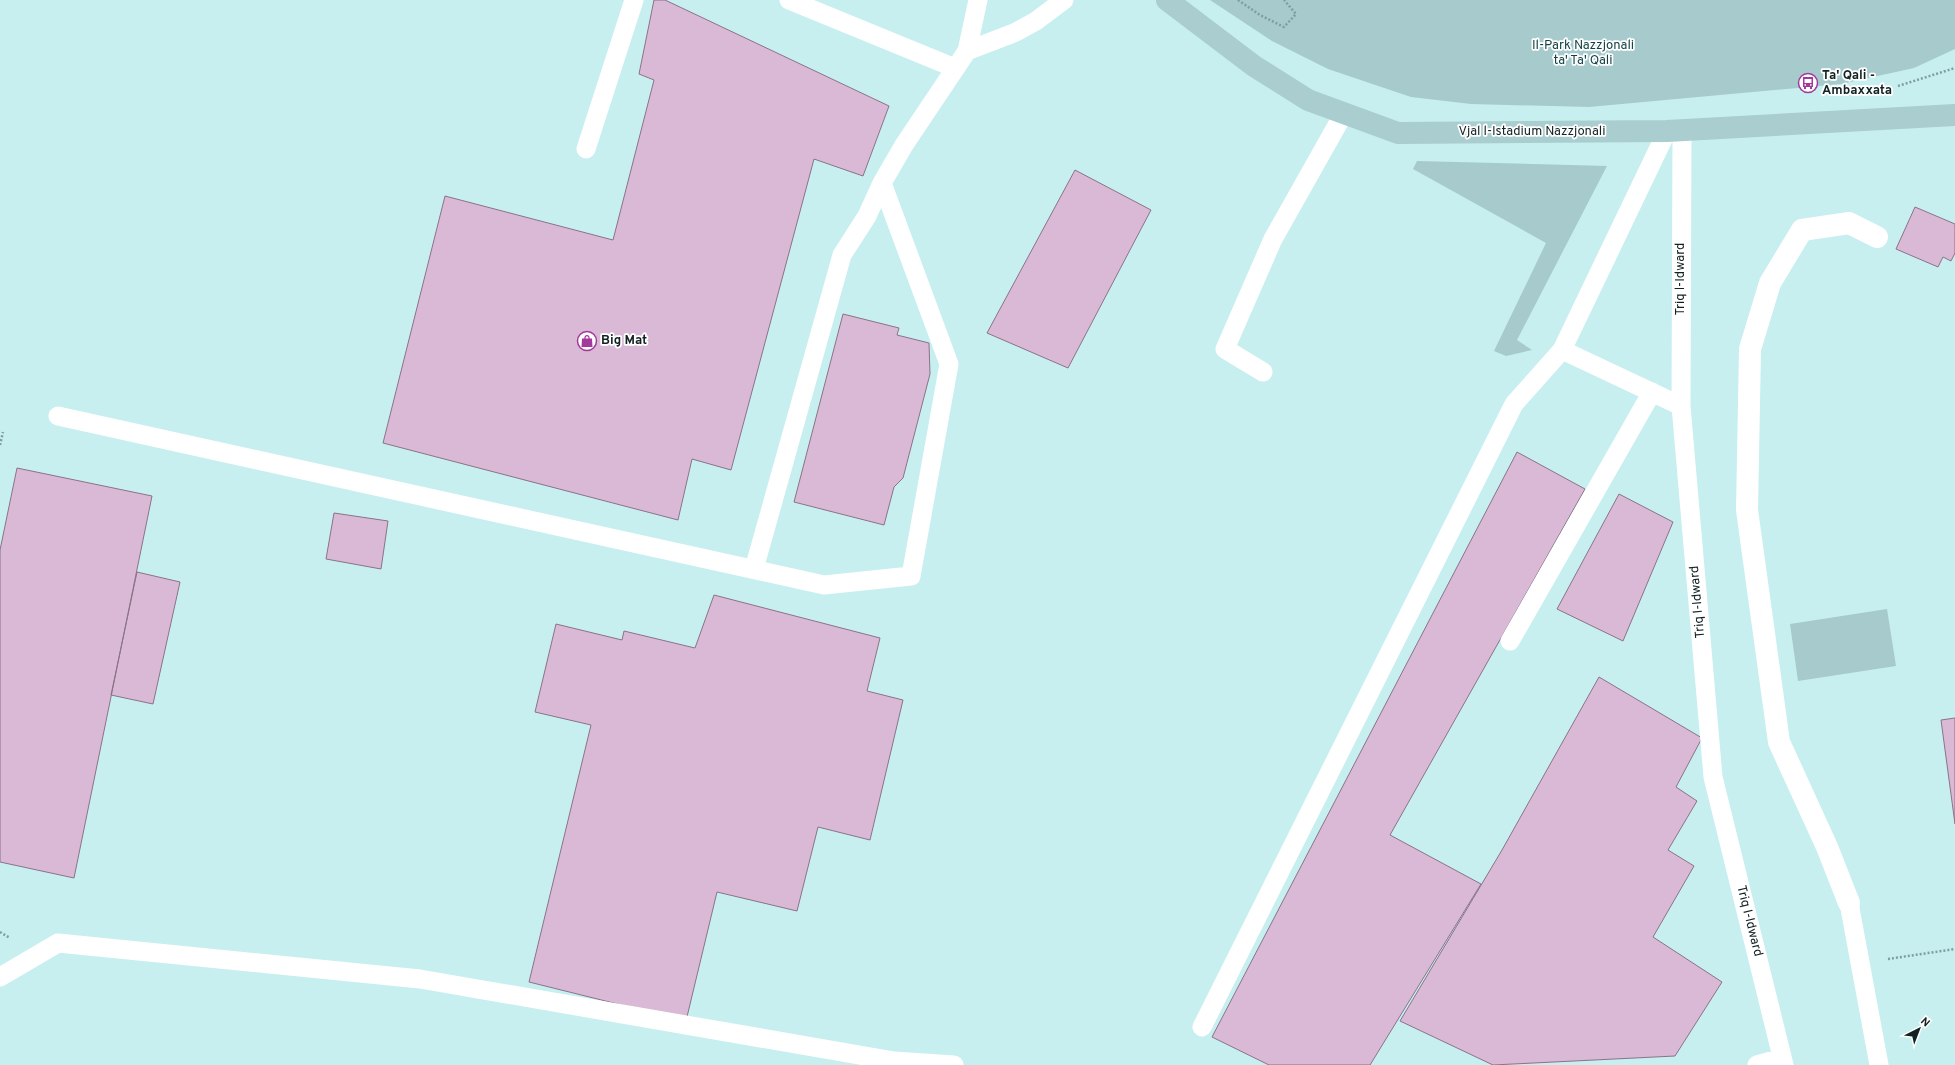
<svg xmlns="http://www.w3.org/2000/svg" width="1955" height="1065" viewBox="0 0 1955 1065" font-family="Overpass,sans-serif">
<rect width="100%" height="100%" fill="#c7eff0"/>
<path fill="#a7cacc" d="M 1210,0 L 1955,0 L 1955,49 L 1914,68 L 1841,84 L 1589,107 L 1471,104 L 1411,97 L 1328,69 L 1272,41 Z
M 1417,161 L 1607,166 L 1517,340 L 1532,350 L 1506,356 L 1494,351 L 1546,243 L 1413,169 Z
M 1887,609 L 1896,666 L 1798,681 L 1790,624 Z"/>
<path fill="#d9b9d5" stroke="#8a7387" d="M 654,0 L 665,0 L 889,106 L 863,176 L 814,159 L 731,470 L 692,459 L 678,520 L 383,443 L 445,196 L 613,240 L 654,80 L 639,74 Z
M 1075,170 L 1151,210 L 1068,368 L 987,333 Z
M 1915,207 L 1955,224 L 1955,253 L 1951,261 L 1943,257 L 1938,267 L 1896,249 Z
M 843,314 L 899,328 L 897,335 L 929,343 L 930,374 L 903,478 L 894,487 L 884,525 L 794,502 Z
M 1517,452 L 1585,489 L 1390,835 L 1481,884 L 1370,1065 L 1269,1065 L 1212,1037 Z
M 17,468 L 152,496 L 74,878 L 0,862 L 0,550 Z
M 1619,494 L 1673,522 L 1623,641 L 1557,609 Z
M 334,513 L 388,521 L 381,569 L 326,559 Z
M 137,572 L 180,582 L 153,704 L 111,695 Z
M 714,595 L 880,638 L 867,691 L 903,700 L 870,840 L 818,827 L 797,911 L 717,892 L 686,1021 L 529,982 L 591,725 L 535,712 L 556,624 L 622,640 L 624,631 L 695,648 Z
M 1599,677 L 1702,738 L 1676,787 L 1697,801 L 1668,850 L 1694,866 L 1653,937 L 1722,982 L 1675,1056 L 1493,1065 L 1400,1021 L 1502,850 Z
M 1955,718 L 1955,824 L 1941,720 Z"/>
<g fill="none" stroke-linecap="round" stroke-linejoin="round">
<path stroke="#7f9e9f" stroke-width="2.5" stroke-dasharray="2 2" stroke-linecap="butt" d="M 1238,0 L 1260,15 L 1284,27 L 1296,14 L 1284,0
M 1898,86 L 1955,68
M 0,445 L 3,432
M 0,932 L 10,938
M 1888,959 L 1955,949"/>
<path stroke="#fff" stroke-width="19" d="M 789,0 L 955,68
M 967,51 L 1016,32 L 1036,21 L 1064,0
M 1682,130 L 1681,406 L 1713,777 L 1784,1065
M 586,149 L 634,0
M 1562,350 L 1681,406
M 1263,372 L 1225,349 L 1273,239 L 1344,113
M 58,416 L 824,585 L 911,576 L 949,364 L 882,183 L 904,145 L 967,51 L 978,0
M 754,569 L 842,255 L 867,216 L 882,183
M 1510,641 L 1652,392
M 1849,903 L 1879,1065
M 0,977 L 58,943 L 420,979 L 894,1061 L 954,1065
M 1202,1027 L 1514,404 L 1562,350 L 1667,131
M 1757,1065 L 1782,1058"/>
<path stroke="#fff" stroke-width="22" d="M 1849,903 L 1827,847 L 1779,742 L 1747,510 L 1750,349 L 1770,283 L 1802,230 L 1849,223 L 1877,237"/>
<path stroke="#aacdcf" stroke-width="22" d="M 1167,0 L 1254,66 L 1308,100 L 1398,133 L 1667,131 L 1955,115"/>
</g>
<defs>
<g id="bus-ring" transform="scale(1)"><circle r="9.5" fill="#fff" stroke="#a23a9c" stroke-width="1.5"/><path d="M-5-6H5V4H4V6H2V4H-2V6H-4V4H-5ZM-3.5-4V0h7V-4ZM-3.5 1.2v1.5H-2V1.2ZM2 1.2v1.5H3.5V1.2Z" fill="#a23a9c"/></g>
<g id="shop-ring" transform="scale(1)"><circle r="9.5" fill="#fff" stroke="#a23a9c" stroke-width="1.5"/><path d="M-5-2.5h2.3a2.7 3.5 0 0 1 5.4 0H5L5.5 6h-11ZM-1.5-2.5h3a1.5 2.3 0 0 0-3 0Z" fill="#a23a9c"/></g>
</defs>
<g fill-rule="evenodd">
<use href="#bus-ring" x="1808" y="83"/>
<use href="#shop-ring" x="587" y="341"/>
</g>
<g text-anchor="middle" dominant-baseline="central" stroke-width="3.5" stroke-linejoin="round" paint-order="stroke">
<g font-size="13" fill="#134144" stroke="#fff">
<text x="1583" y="46">Il-Park Nazzjonali<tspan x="1583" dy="15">ta' Ta' Qali</tspan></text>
</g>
<g font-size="13" font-weight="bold" fill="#122122" stroke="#fff" text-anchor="start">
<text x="1822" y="76">Ta' Qali -<tspan x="1822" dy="15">Ambaxxata</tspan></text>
<text x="601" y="341">Big Mat</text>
</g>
<g font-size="13" fill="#122122" stroke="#fff">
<text x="1532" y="132">Vjal l-Istadium Nazzjonali</text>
<text transform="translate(1681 279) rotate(-90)">Triq l-Idward</text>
<text transform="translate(1698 602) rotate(-95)">Triq l-Idward</text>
<text transform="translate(1749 921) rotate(76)">Triq l-Idward</text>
</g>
</g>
<g transform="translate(1919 1029) rotate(42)" stroke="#ffffff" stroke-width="3" paint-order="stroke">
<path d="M0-3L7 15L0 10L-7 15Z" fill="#122122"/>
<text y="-6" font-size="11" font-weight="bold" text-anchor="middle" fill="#122122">N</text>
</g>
</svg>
